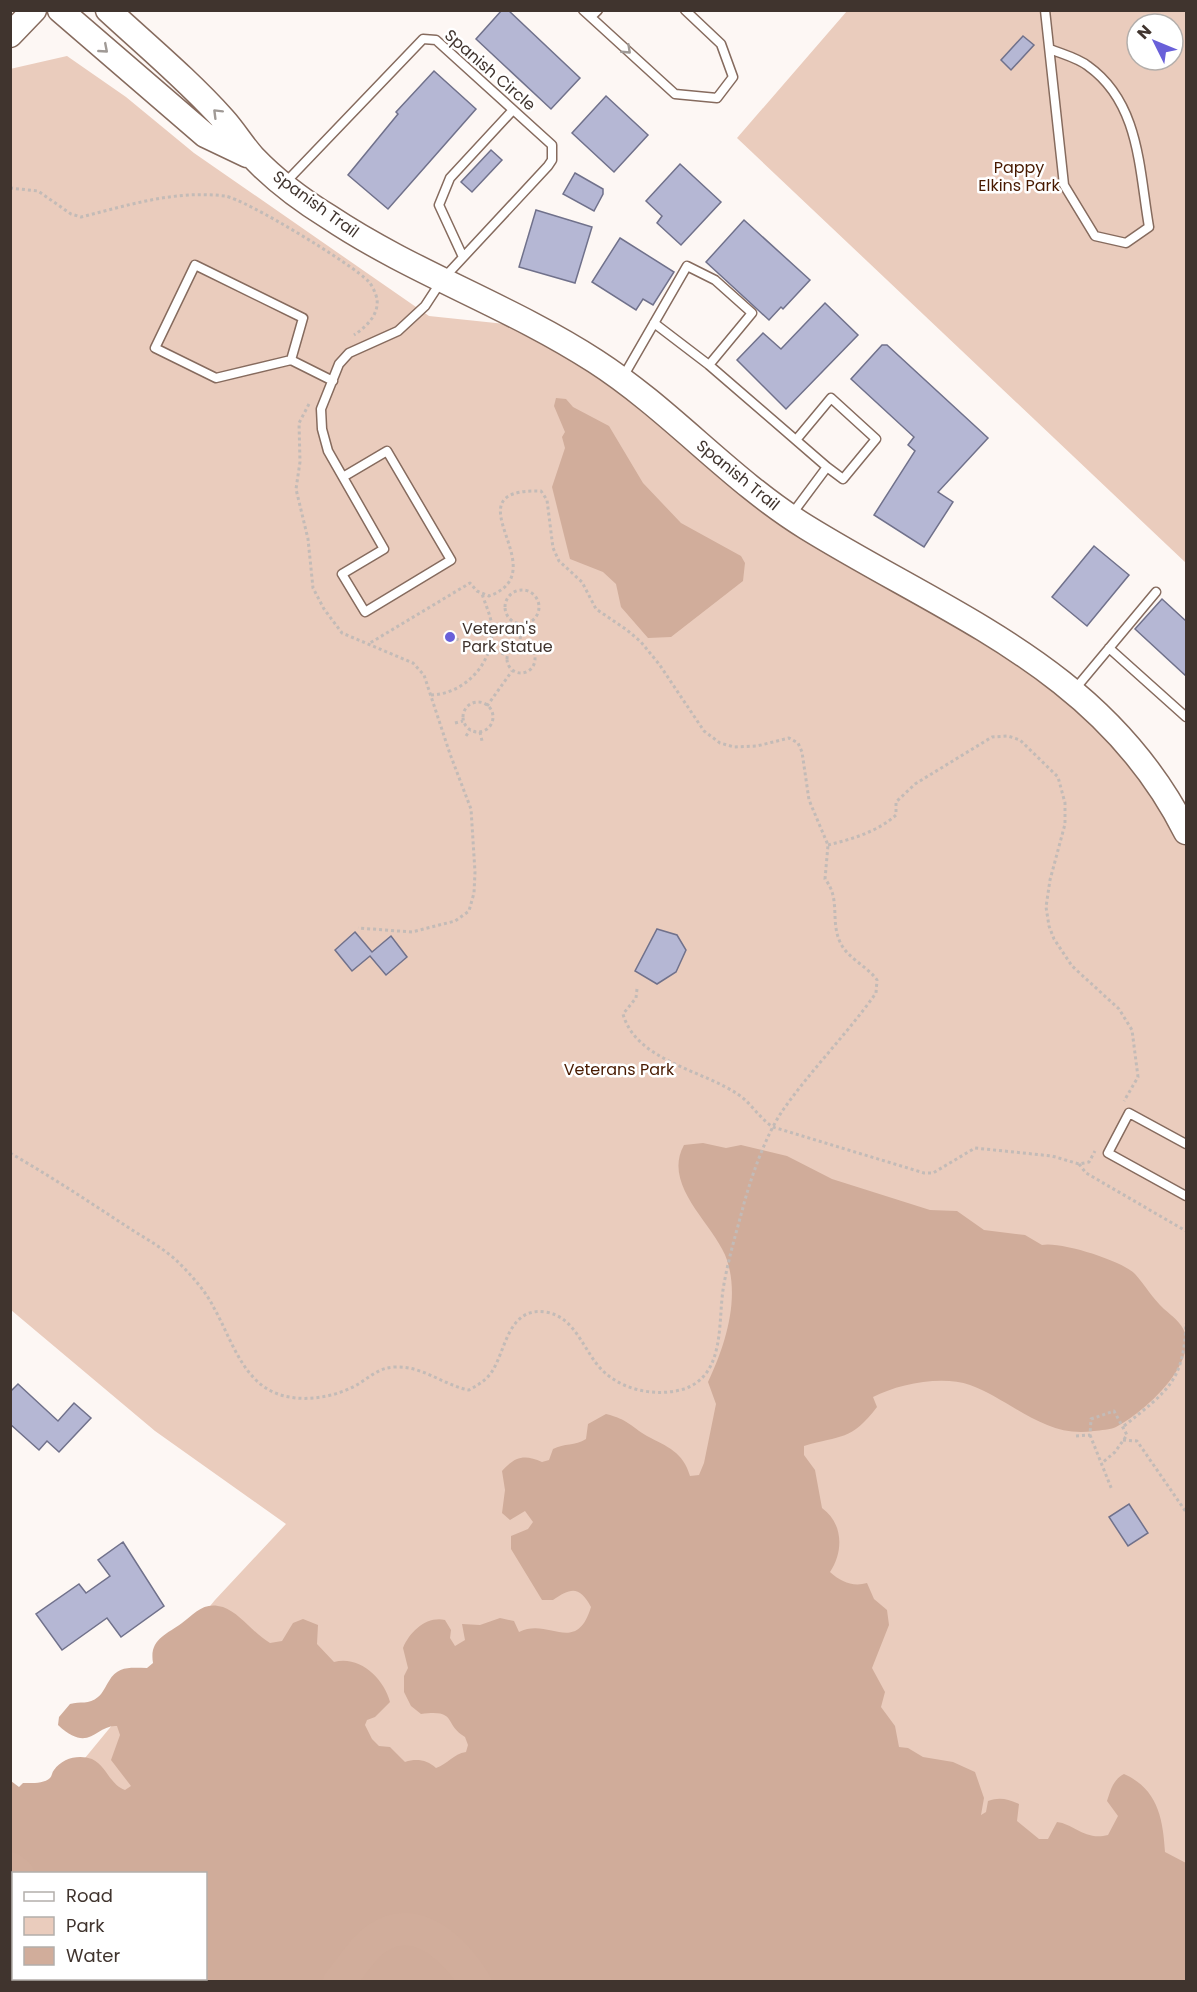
<svg xmlns="http://www.w3.org/2000/svg" width="1197" height="1992" viewBox="0 0 1197 1992" font-family="Poppins,sans-serif">
<rect width="100%" height="100%" fill="#fdf7f4"/>
<path fill="#eaccbd" fill-rule="evenodd" d="M 847,11 L 1186,11 L 1186,563 L 737,138 ZM 1137,24 L 1173,24 L 1173,60 L 1137,60 Z
M 67,56 L 126,97 L 194,153 L 429,316 L 534,327 L 871,563 L 1038,663 L 1176,811 L 1186,831 L 1186,1981 L 11,1981 L 11,1848 L 215,1600 L 286,1524 L 155,1431 L 11,1310 L 10,69 ZM 14,1874 L 206,1874 L 206,1978 L 14,1978 Z"/>
<path fill="#d0ac9a" d="M 703,1143 L 726,1148 L 741,1145 L 787,1156 L 832,1179 L 930,1210 L 957,1211 L 984,1230 L 1025,1235 L 1042,1245 C 1060,1241 1123,1261 1135,1274 C 1145,1285 1153,1299 1164,1309 C 1172,1316 1181,1322 1185,1333 C 1195,1367 1143,1413 1116,1427 C 1110,1430 1101,1430 1094,1431 C 1046,1439 1013,1401 970,1385 C 942,1375 898,1384 873,1397 L 877,1407 C 851,1441 841,1435 804,1446 L 804,1455 L 815,1470 L 822,1508 C 843,1523 844,1551 830,1572 C 841,1582 853,1587 867,1583 L 874,1599 L 887,1610 L 889,1625 L 872,1668 L 885,1692 L 881,1707 L 895,1726 L 899,1747 L 908,1748 L 923,1757 L 953,1762 L 975,1772 L 984,1798 L 981,1815 L 986,1812 L 988,1801 C 1000,1797 1007,1799 1019,1804 L 1017,1821 L 1039,1839 L 1048,1839 L 1057,1822 C 1074,1824 1085,1841 1108,1835 L 1118,1816 L 1107,1801 C 1111,1789 1113,1780 1124,1774 C 1158,1789 1163,1819 1165,1852 L 1186,1863 L 1186,1981 L 63,1982 L 58,1979 L 206,1978 L 206,1874 L 14,1874 L 14,1967 L 11,1967 L 11,1781 L 19,1787 L 23,1783 C 30,1783 44,1784 50,1778 C 52,1776 52,1772 54,1770 C 62,1758 79,1754 92,1759 C 107,1766 109,1784 125,1790 L 131,1786 L 111,1760 L 120,1735 L 117,1726 C 96,1724 90,1755 58,1725 L 59,1717 L 70,1704 C 80,1701 89,1705 98,1697 C 103,1693 105,1687 109,1681 C 118,1665 132,1668 147,1668 L 153,1663 C 149,1639 166,1635 182,1623 C 195,1613 204,1601 223,1607 C 240,1613 254,1634 270,1643 L 282,1641 L 293,1623 L 303,1619 L 318,1625 L 317,1644 L 334,1662 C 359,1655 384,1678 390,1702 L 375,1717 L 367,1720 L 365,1725 L 372,1739 L 379,1746 L 390,1747 L 405,1762 C 417,1758 427,1760 436,1768 C 448,1764 453,1754 466,1752 L 468,1745 L 465,1737 C 443,1724 458,1709 421,1714 L 411,1706 L 404,1692 L 404,1676 L 408,1668 L 403,1648 C 410,1631 427,1616 445,1620 L 451,1630 L 450,1638 L 455,1646 L 465,1640 L 462,1624 L 480,1625 L 500,1618 L 514,1621 L 519,1632 C 549,1617 576,1656 591,1607 C 580,1586 571,1587 553,1600 L 542,1600 L 511,1549 L 511,1536 L 528,1529 L 533,1522 L 525,1511 L 510,1520 L 502,1513 L 505,1490 L 502,1471 C 515,1456 525,1454 542,1462 L 549,1460 L 553,1449 C 564,1443 575,1446 586,1439 L 588,1424 L 606,1414 C 629,1420 629,1425 647,1436 C 668,1447 683,1452 690,1476 L 699,1475 L 704,1463 L 716,1404 L 708,1382 C 725,1346 740,1300 727,1260 C 716,1226 661,1186 684,1145 Z"/>
<path fill="#d1ad9b" d="M 556,398 L 566,399 L 573,407 L 609,426 L 643,483 L 681,523 L 741,556 L 745,563 L 743,581 L 671,637 L 648,638 L 621,607 L 616,584 L 603,572 L 570,559 L 552,487 L 565,448 L 562,437 L 565,432 L 554,406 Z"/>
<g fill="none" stroke-linecap="round" stroke-linejoin="round">
<path stroke="#d1ad9b" stroke-width="32" d="M 10,1868 L 18,1874
M 157,1978 L 161,1982
M 339,1982 C 351,1968 362,1949 376,1939 C 416,1910 455,1950 475,1982"/>
</g>
<path fill="#b5b7d4" stroke="#70718b" stroke-width="1.5" d="M 502,10 L 508,10 L 580,78 L 551,109 L 476,39 Z
M 1023,36 L 1034,45 L 1011,70 L 1001,60 Z
M 434,71 L 476,109 L 388,209 L 348,175 L 398,114 L 396,112 Z
M 606,96 L 648,135 L 614,172 L 572,133 Z
M 491,150 L 502,160 L 472,192 L 461,182 Z
M 680,164 L 721,202 L 681,245 L 657,223 L 662,216 L 646,201 Z
M 575,173 L 603,189 L 603,194 L 594,211 L 563,194 Z
M 536,210 L 592,227 L 575,283 L 519,267 Z
M 744,220 L 810,280 L 783,309 L 781,307 L 769,320 L 706,262 Z
M 620,238 L 674,272 L 653,305 L 643,299 L 636,310 L 592,282 Z
M 825,303 L 858,335 L 786,409 L 737,360 L 763,333 L 781,349 Z
M 882,345 L 887,345 L 988,438 L 938,492 L 953,502 L 924,547 L 874,515 L 915,451 L 908,445 L 914,437 L 851,379 Z
M 1094,546 L 1129,575 L 1087,626 L 1052,597 Z
M 1162,599 L 1186,621 L 1186,676 L 1135,629 Z
M 657,929 L 677,935 L 686,950 L 676,972 L 657,984 L 635,971 Z
M 355,932 L 372,952 L 391,936 L 407,957 L 386,975 L 370,956 L 352,971 L 335,950 Z
M 18,1384 L 58,1421 L 74,1403 L 91,1418 L 59,1452 L 47,1441 L 39,1450 L 10,1424 L 10,1392 Z
M 1129,1504 L 1148,1533 L 1128,1546 L 1109,1517 Z
M 123,1542 L 164,1606 L 121,1637 L 107,1618 L 62,1650 L 36,1614 L 79,1584 L 86,1593 L 110,1576 L 98,1560 Z"/>
<g fill="none" stroke-linecap="round" stroke-linejoin="round">
<g stroke="#866b5e" stroke-width="11">
<path id="lane" d="M 583,10 L 675,94 L 717,98 L 733,77 L 721,44 L 685,10
M 1045,10 L 1064,185 L 1095,236 L 1126,243 L 1149,227 C 1139,170 1140,103 1088,66 C 1078,58 1062,54 1050,49
M 591,17 L 598,10
M 285,183 L 423,39 L 436,40 L 552,145 L 552,160 L 548,166 L 442,280 L 425,306 L 398,331 L 349,353 L 339,364 L 321,409 L 322,429 L 328,451 L 384,549 L 342,574 L 365,612 L 451,560 L 387,451 L 343,477
M 463,257 L 439,205 L 450,178 L 513,110
M 654,323 L 709,365
M 291,360 L 303,318 L 195,265 L 155,348 L 216,378 L 291,360 L 333,381
M 623,377 L 687,266 L 715,280 L 752,313 L 709,365 L 827,467 L 792,514
M 796,440 L 831,398 L 876,439 L 843,479 L 827,467
M 1109,648 L 1186,717
M 1075,689 L 1156,592
M 1186,1144 L 1129,1113 L 1108,1153 L 1186,1196"/>
</g>
<g stroke="#866b5e" stroke-width="27">
<path id="secondary" d="M 60,10 L 205,135 L 247,155
M 108,10 C 147,46 188,80 223,119 C 234,131 242,145 253,157 C 274,179 303,201 329,217 C 413,273 510,306 595,361 C 671,410 730,480 806,527 C 950,616 1104,669 1186,832
M 10,35 L 34,10"/>
</g>
<path stroke="#c3bbb7" stroke-width="3" stroke-dasharray="3 3" stroke-linecap="butt" d="M 10,188 L 38,191 L 71,214 L 81,217 C 129,205 175,190 225,196 C 245,199 354,265 369,282 C 372,285 376,294 377,299 C 379,315 366,327 354,335
M 309,404 L 299,423 L 300,462 L 296,489 L 308,539 L 313,588 L 324,609 L 342,633 L 413,663 L 424,675 L 450,754 L 471,809 L 475,872 L 474,893 L 469,911 L 455,921 L 412,932 L 358,928
M505 607a17 17 0 1 1 34 0a17 17 0 1 1-34 0Z
M 450,637 L 507,655
M507 659a14 14 0 1 1 28 0a14 14 0 1 1-28 0Z
M 520,645 L 521,624
M 431,695 C 464,694 493,664 492,630 C 492,618 486,606 482,594
M463 717a15 15 0 1 1 30 0a15 15 0 1 1-30 0Z
M 487,706 L 512,671
M 455,723 L 463,721
M 480,732 L 482,741
M 466,736 L 470,730
M 828,845 C 852,839 877,832 896,815 L 896,802 L 915,784 L 992,737 L 1008,736 L 1020,740 L 1058,777 L 1065,803 L 1065,824 L 1050,880 L 1046,907 L 1049,926 L 1054,939 L 1072,966 L 1119,1009 L 1132,1030 L 1138,1077 L 1124,1101
M 637,989 L 636,998 L 623,1014 C 636,1061 703,1070 739,1095 C 752,1104 759,1118 773,1127 L 924,1173 L 933,1173 L 975,1148 L 1052,1156 L 1079,1164 L 1089,1162 L 1095,1151
M 10,1153 C 50,1176 88,1201 126,1226 C 144,1238 166,1249 181,1265 C 194,1278 206,1292 214,1308 C 230,1336 241,1377 273,1392 C 299,1404 336,1398 360,1383 C 372,1375 381,1367 396,1367 C 423,1366 443,1385 469,1390 C 478,1385 487,1380 493,1370 C 506,1348 509,1307 545,1312 C 576,1316 584,1353 603,1371 C 624,1391 657,1397 684,1389 C 725,1375 718,1324 723,1290 C 727,1264 735,1237 742,1211 C 750,1180 765,1136 783,1110 C 811,1070 847,1034 876,993 L 877,980 C 867,966 847,958 840,942 C 830,920 841,899 825,879 L 828,845 L 809,800 L 802,752 L 798,743 L 789,738 L 757,746 L 734,747 L 720,743 L 704,731 L 659,664 L 641,642 L 627,630 L 596,609 L 582,582 L 559,561 L 553,548 L 547,500 L 541,491 C 445,488 559,571 489,596 L 477,591 L 470,583 L 370,643
M 1079,1164 L 1086,1173 L 1186,1231
M 1124,1426 C 1167,1391 1184,1382 1186,1323
M 1090,1435 L 1112,1490
M 1076,1436 L 1090,1435 L 1091,1419 L 1114,1411 L 1127,1435 L 1115,1452 L 1102,1463
M 1123,1440 L 1137,1441 L 1186,1512"/>
<use href="#lane" stroke="#fff" stroke-width="8"/>
<use href="#secondary" stroke="#fff" stroke-width="24"/>
</g>
<defs><path id="oneway-chevron" d="M-2-3.5L2.5 0L-2 3.5" fill="none" stroke-width="1.6" stroke-linecap="round" stroke-linejoin="round" transform="scale(1.5)"/></defs>
<g stroke="#a09a96">
<use href="#oneway-chevron" transform="translate(104 49) rotate(41)"/>
<use href="#oneway-chevron" transform="translate(627 50) rotate(43)"/>
<use href="#oneway-chevron" transform="translate(217 113) rotate(-135)"/>
</g>
<circle fill="#6960d9" stroke="#fff" stroke-width="2" cx="450" cy="637" r="6"/>
<g text-anchor="middle" dominant-baseline="central" stroke-width="5" stroke-linejoin="round" paint-order="stroke">
<g font-size="16" fill="#40342e" stroke="#fff">
<text transform="translate(490 70) rotate(41)">Spanish Circle</text>
<text transform="translate(316 204) rotate(36)">Spanish Trail</text>
<text transform="translate(738 475) rotate(39)">Spanish Trail</text>
</g>
<g font-size="16" fill="#481a00" stroke="#fff">
<text x="1019" y="167">Pappy<tspan x="1019" dy="18">Elkins Park</tspan></text>
<text x="619" y="1069">Veterans Park</text>
</g>
<g font-size="16" fill="#40342e" stroke="#fff" text-anchor="start">
<text x="462" y="628">Veteran's<tspan x="462" dy="18">Park Statue</tspan></text>
</g>
</g>
<rect width="1197" height="1992" fill="none" stroke="#40342e" stroke-width="24"/>
<rect x="12" y="1872" width="195" height="108" fill="#ffffff" stroke="#b3aeab" stroke-width="1.5"/>
<rect x="24" y="1892" width="30" height="9" fill="#ffffff" stroke="#b3aeab" stroke-width="1.5"/>
<text x="66" y="1902" font-size="18" fill="#40342e">Road</text>
<rect x="24" y="1917" width="30" height="18" fill="#eaccbd" stroke="#b3aeab" stroke-width="1.5"/>
<text x="66" y="1932" font-size="18" fill="#40342e">Park</text>
<rect x="24" y="1947" width="30" height="18" fill="#d1ad9b" stroke="#b3aeab" stroke-width="1.5"/>
<text x="66" y="1962" font-size="18" fill="#40342e">Water</text>
<g transform="translate(1155 42) rotate(313)"><circle r="28" fill="#ffffff" stroke="#b3aeab" stroke-width="1.5"/>
<path d="M0-4.5L10 22L0 15L-10 22Z" fill="#6960d9"/>
<text y="-9" font-size="16" font-weight="bold" text-anchor="middle" fill="#40342e">N</text>
</g>
</svg>
